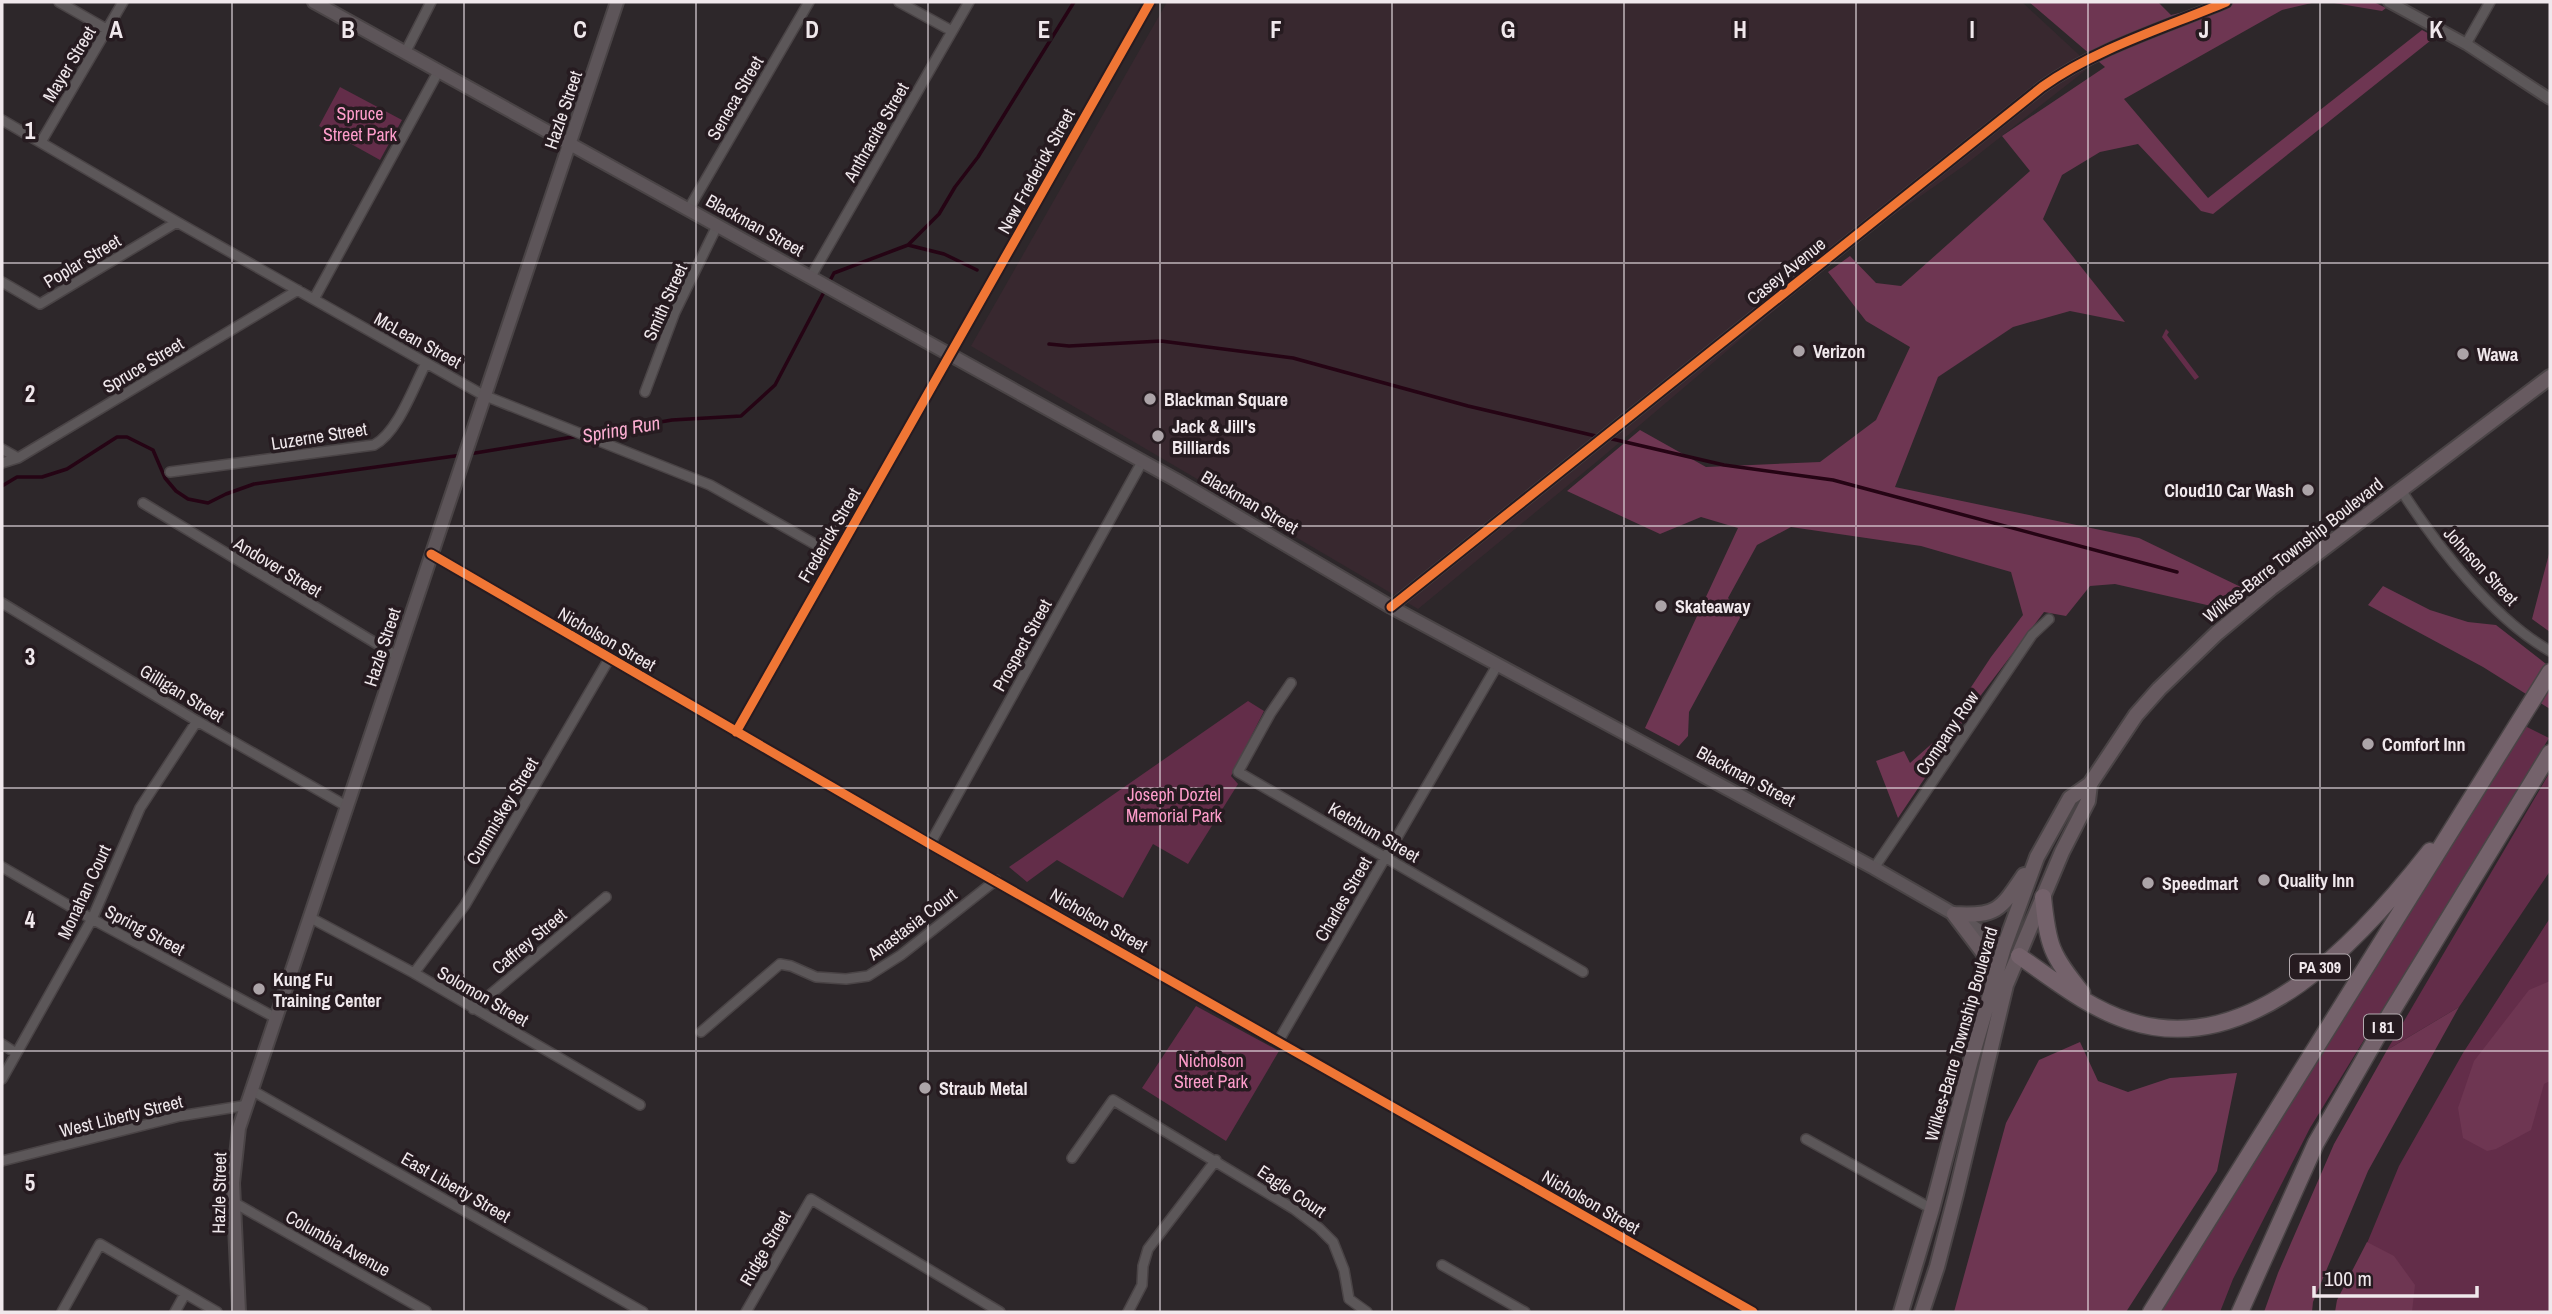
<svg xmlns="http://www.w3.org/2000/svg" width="2552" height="1314" viewBox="0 0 2552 1314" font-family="'Archivo Narrow',sans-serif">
<rect width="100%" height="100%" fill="#2d272a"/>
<path fill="#38282f" d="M 1167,2 L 2022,2 L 2091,66 L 1965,165 L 1855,242 L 1600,459 L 1418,609 L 971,346 Z"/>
<path fill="#632d49" d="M 340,87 L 402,120 L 380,160 L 319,126 Z
M 2166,329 L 2169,332 L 2167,335 L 2199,377 L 2195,380 L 2162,337 Z
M 1248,701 L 1264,711 L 1231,776 L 1238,784 L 1188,864 L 1153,844 L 1123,898 L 1057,860 L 1027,882 L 1009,867 Z
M 2525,726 L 2549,738 L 2310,1128 L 2233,1279 L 2220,1312 L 2161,1312 L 2235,1188 Z
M 2550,772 L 2550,871 L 2459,1007 L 2387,1050 Z
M 2550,918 L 2550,1312 L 2340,1312 L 2341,1306 L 2399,1166 L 2463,1053 Z
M 1196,1006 L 1279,1051 L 1226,1141 L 1142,1088 Z"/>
<path fill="#6e3652" d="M 2029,2 L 2158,2 L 2171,15 L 2226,2 L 2316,2 L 2282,10 L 2124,99 L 2208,198 L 2422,30 L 2435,37 L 2213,214 L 2201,211 L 2138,144 L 2100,152 L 2062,175 L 2043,219 L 2125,322 L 2070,311 L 2013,327 L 1938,377 L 1895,487 L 2139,538 L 2245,589 L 2220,608 L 2115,584 L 2090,586 L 2066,616 L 2044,612 L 1978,699 L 1898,818 L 1876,761 L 1904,751 L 1910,763 L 1936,740 L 1991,657 L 2023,615 L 2011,572 L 1921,546 L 1791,527 L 1757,545 L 1728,598 L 1742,614 L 1689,712 L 1688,736 L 1679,746 L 1645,728 L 1738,528 L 1701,517 L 1660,534 L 1567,491 L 1640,430 L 1706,467 L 1820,462 L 1876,420 L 1910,347 L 1866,321 L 1828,272 L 1850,256 L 1876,283 L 1901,286 L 2030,171 L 2002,136 L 2105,67 Z
M 2328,2 L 2374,2 L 2386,8 L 2382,11 Z
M 2550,550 L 2550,632 L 2532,619 Z
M 2383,586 L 2430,610 L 2468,622 L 2496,625 L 2550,667 L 2550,709 L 2483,667 L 2368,605 Z
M 2550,981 L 2550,1081 L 2544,1084 L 2531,1130 L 2496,1149 L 2487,1151 L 2463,1138 L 2458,1108 L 2474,1061 L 2529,990 Z
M 2459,1007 L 2368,1171 L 2313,1302 L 2312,1312 L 2264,1312 L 2278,1273 L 2334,1144 L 2387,1050 Z
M 2080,1042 L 2098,1081 L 2128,1092 L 2170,1078 L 2237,1073 L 2217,1171 L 2126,1312 L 1954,1312 L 2006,1123 L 2039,1060 Z
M 2367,1242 L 2394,1256 L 2415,1285 L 2412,1312 L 2335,1312 L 2337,1300 Z"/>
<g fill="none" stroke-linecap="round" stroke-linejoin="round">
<path stroke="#250414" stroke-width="3.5" d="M 908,245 L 944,254 L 977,270
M 1049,344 L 1069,346 L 1161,341 L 1293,358 L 1468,406 L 1600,437
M 590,434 L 672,420 L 741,416 L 775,385 L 834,273 L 908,245 L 939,214 L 955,187 L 978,157 L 1074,2
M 1608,438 L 1724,465 L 1833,480 L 2177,572
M 469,454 L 579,436
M 2,486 L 17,477 L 42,477 L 67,469 L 117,437 L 127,437 L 153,450 L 165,478 L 176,491 L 188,499 L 208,503 L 226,494 L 254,484 L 462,455"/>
<g stroke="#4a4446" stroke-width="12">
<path id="minor" d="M 59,2 L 108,30
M 899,2 L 952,31
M 2466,44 L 2490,2
M 405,53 L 431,2
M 2,120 L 177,222 L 483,395 L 710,485 L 836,556
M 41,142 L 123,2
M 688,210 L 809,2
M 810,278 L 969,2
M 2,282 L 40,304 L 177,222
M 314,299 L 438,72
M 645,392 L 675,312 L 717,226
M 2,449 L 18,458
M 2,463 L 18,458 L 298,290
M 170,472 L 374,445 C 398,432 413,388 426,363
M 2401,490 C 2437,546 2492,618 2550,651
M 143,503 L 397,656
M 431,554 L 930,844 L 1753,1312
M 2,603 L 197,721 L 348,807
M 1291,683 L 1270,714 L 1238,772 L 1583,972
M 736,732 L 1150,2
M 930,844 L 1142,462
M 2,867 L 92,919 L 276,1018
M 1874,868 L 2032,635 L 2049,619
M 309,917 L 414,973 L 640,1105
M 414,973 L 465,905 L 609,659
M 473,1009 L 606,897
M 701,1032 L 780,964 L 791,966 L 816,977 L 846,979 L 868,976 L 901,955 L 996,880
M 1279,1040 L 1498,664
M 2,1044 L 16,1053
M 2,1079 L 92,919 L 140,808 L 197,721
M 253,1091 L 643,1312
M 1806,1139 L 1932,1209
M 1072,1158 L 1113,1100 L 1294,1209 L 1319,1228 L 1333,1242 L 1344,1270 L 1349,1299 L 1367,1312
M 2,1161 L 180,1116 L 248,1105
M 233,1202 L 426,1311
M 1442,1265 L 1525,1312
M 62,1312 L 100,1244 L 217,1312
M 175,1312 L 185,1294
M 746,1312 L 811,1199 L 1000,1312
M 1128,1312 L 1142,1285 L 1143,1266 L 1148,1249 L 1216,1160"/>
</g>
<g stroke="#4a4446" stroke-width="14">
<path id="tertiary" d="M 2389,2 L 2466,44 L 2550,99
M 1391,607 L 2042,87 C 2097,48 2164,28 2226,2"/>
</g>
<g stroke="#4a4446" stroke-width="16">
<path id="secondary" d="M 314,2 L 1176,480 L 1391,607 L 1874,868 L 1954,914 L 2004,947
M 239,1312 L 233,1183 L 239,1128 L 617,2"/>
</g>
<g stroke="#4a4446" stroke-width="18">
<path id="primary" d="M 1954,914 C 1997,917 2001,909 2024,875
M 1954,914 L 1985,955 L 1995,980
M 1901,1312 L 1932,1209 L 1971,1060 L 2004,947 L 2037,857 L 2070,798 L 2090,784 L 2136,715 L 2159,689 L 2217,633 L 2271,588 L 2550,377
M 1922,1312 L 1937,1267 L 1956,1194 L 2006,985 L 2062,852 L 2088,801 L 2090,784"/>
</g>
<g stroke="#4a4446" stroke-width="19">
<path id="motorway" d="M 2043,897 C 2048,947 2051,954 2082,993
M 2019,956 C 2054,980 2088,1008 2129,1021 C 2252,1061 2362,938 2430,851
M 2151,1312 L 2550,672
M 2240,1312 L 2316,1143 L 2389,1016 L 2550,753"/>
</g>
<use href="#minor" stroke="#5c5759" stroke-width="9"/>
<use href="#tertiary" stroke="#5c5759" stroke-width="10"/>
<use href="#secondary" stroke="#5d5559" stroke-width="12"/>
<use href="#primary" stroke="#675a60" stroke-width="14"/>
<use href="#motorway" stroke="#74626b" stroke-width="16"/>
<g stroke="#261b20" stroke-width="13">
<path id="cycleway" d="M 431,554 L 930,844 L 1753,1312
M 1391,607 L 2042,87 C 2097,48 2164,28 2226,2
M 736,732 L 1150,2"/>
</g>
<use href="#cycleway" stroke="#f07635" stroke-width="9"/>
</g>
<path fill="none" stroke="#f0e8ec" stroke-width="2" stroke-opacity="0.55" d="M 232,2 L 232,1312M 464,2 L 464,1312M 696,2 L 696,1312M 928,2 L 928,1312M 1160,2 L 1160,1312M 1392,2 L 1392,1312M 1624,2 L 1624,1312M 1856,2 L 1856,1312M 2088,2 L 2088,1312M 2320,2 L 2320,1312M 2,263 L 2550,263M 2,526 L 2550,526M 2,788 L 2550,788M 2,1051 L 2550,1051"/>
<g fill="#aca4a8" stroke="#261b20" stroke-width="2.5">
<circle cx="1799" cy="351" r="7"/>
<circle cx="2463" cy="354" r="7"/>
<circle cx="1150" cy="399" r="7"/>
<circle cx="1158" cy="436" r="7"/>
<circle cx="2308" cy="490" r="7"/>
<circle cx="1661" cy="606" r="7"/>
<circle cx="2368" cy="744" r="7"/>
<circle cx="2264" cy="880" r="7"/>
<circle cx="2148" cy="883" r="7"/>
<circle cx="259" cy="989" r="7"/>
<circle cx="925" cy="1088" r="7"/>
</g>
<g text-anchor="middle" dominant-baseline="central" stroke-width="7" stroke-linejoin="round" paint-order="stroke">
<g fill="#261b20" stroke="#b3aaaf" stroke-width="2">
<rect x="2290" y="954.5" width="60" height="25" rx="5"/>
<rect x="2364" y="1014.5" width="38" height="25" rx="5"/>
</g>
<g font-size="16" font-weight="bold" fill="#f0e8ec">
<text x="2320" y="967">PA 309</text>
<text x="2383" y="1027">I 81</text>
</g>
<g font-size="18" fill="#f0e8ec" stroke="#261b20">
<text transform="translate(69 64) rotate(-59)">Mayer Street</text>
<text transform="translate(735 98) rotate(-60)">Seneca Street</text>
<text transform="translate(563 110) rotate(-71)">Hazle Street</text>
<text transform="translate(876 132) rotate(-60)">Anthracite Street</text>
<text transform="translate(1036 171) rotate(-61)">New Frederick Street</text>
<text transform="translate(755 225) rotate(29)">Blackman Street</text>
<text transform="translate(82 261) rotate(-31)">Poplar Street</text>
<text transform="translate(1786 271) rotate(-39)">Casey Avenue</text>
<text transform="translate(665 302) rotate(-66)">Smith Street</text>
<text transform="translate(418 340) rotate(29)">McLean Street</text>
<text transform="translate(143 365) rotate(-31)">Spruce Street</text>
<text transform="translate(319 436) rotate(-9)">Luzerne Street</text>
<text transform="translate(1250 502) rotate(30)">Blackman Street</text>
<text transform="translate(829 535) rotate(-60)">Frederick Street</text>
<text transform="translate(2293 550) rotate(-38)">Wilkes-Barre Township Boulevard</text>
<text transform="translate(2481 566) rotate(47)">Johnson Street</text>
<text transform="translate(278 567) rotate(31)">Andover Street</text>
<text transform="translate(607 639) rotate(30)">Nicholson Street</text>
<text transform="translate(1022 645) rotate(-61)">Prospect Street</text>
<text transform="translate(382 647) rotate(-72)">Hazle Street</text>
<text transform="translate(182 693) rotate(31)">Gilligan Street</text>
<text transform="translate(1947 733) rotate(-56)">Company Row</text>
<text transform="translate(1746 776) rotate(28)">Blackman Street</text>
<text transform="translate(502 811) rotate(-59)">Cummiskey Street</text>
<text transform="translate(1374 832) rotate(30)">Ketchum Street</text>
<text transform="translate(84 892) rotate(-65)">Monahan Court</text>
<text transform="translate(1343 899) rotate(-60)">Charles Street</text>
<text transform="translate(1099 920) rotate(30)">Nicholson Street</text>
<text transform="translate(912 924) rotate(-37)">Anastasia Court</text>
<text transform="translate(145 930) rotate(28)">Spring Street</text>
<text transform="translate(529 941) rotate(-40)">Caffrey Street</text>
<text transform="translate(483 996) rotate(30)">Solomon Street</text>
<text transform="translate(1961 1034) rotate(-74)">Wilkes-Barre Township Boulevard</text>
<text transform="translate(121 1116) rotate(-14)">West Liberty Street</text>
<text transform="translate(456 1187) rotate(30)">East Liberty Street</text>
<text transform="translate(1292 1191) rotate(34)">Eagle Court</text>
<text transform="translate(219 1193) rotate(-89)">Hazle Street</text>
<text transform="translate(1591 1202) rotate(30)">Nicholson Street</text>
<text transform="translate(338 1243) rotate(29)">Columbia Avenue</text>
<text transform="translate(765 1248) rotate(-60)">Ridge Street</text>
</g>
<g font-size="18" fill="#fe9dcb" stroke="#261b20">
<text x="360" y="113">Spruce<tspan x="360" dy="21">Street Park</tspan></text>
<text x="1174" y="794">Joseph Doztel<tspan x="1174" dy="21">Memorial Park</tspan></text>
<text x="1211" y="1060">Nicholson<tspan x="1211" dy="21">Street Park</tspan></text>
</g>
<g font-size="18" font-weight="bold" fill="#f0e8ec" stroke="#261b20" text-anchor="start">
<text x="1813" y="351">Verizon</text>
<text x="2477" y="354">Wawa</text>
<text x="1164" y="399">Blackman Square</text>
<text x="1172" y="426">Jack &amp; Jill's<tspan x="1172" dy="21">Billiards</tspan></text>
<text x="2294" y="490" text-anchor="end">Cloud10 Car Wash</text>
<text x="1675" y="606">Skateaway</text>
<text x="2382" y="744">Comfort Inn</text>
<text x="2278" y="880">Quality Inn</text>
<text x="2162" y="883">Speedmart</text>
<text x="273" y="979">Kung Fu<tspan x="273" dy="21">Training Center</tspan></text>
<text x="939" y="1088">Straub Metal</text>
</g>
<g font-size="19" font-style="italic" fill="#feafd3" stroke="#261b20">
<text transform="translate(621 429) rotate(-10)">Spring Run</text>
</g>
</g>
<g font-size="23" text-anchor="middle" font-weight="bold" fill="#f0e8ec" stroke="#261b20" stroke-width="7" stroke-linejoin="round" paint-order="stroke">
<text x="116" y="38">A</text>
<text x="348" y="38">B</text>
<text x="580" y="38">C</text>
<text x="812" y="38">D</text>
<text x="1044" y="38">E</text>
<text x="1276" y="38">F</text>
<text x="1508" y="38">G</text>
<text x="1740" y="38">H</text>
<text x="1972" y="38">I</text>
<text x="2204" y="38">J</text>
<text x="2436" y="38">K</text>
<text x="30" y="139">1</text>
<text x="30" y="402">2</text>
<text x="30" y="665">3</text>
<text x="30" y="928">4</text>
<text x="30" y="1191">5</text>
</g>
<rect width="2552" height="1314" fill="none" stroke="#f0e8ec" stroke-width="7"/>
<path d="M2314 1286v10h163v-10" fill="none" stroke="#f0e8ec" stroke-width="3.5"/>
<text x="2324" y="1286" font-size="21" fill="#f0e8ec" stroke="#261b20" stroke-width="5" paint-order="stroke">100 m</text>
</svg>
